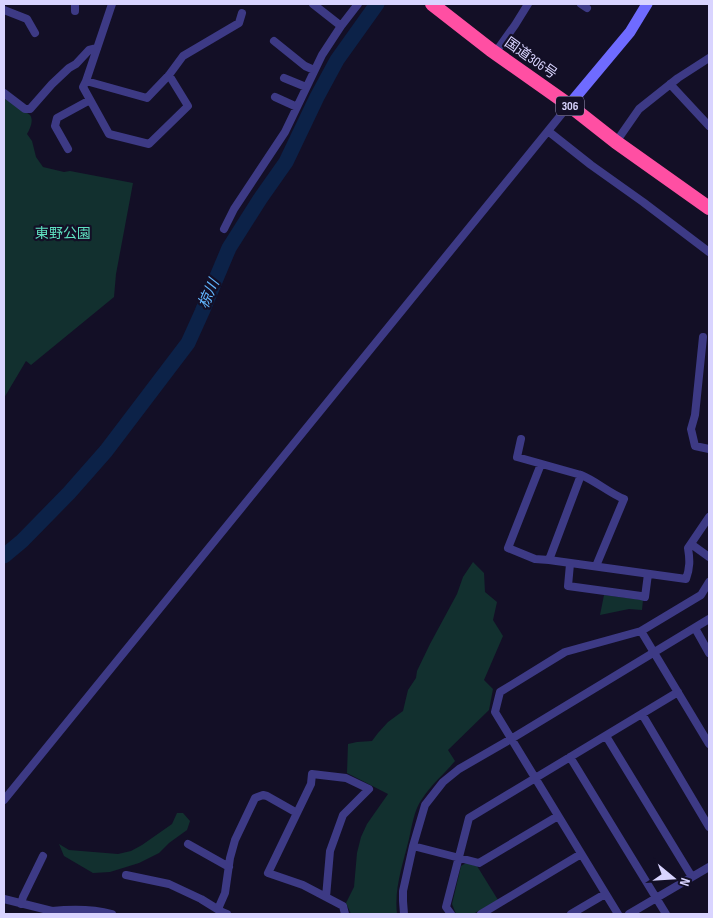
<svg xmlns="http://www.w3.org/2000/svg" width="713" height="918" viewBox="0 0 713 918" font-family="'Sofia Sans Condensed','Noto Sans JP',sans-serif">
<rect width="100%" height="100%" fill="#130f26"/>
<path fill="#12302f" d="M 4,97 L 30,115 C 34,121 30,128 27,134 L 32,141 L 36,157 L 43,167 L 64,172 L 70,171 L 133,183 L 116,274 L 114,297 L 31,365 L 26,361 L 4,398 Z
M 473,562 L 484,573 L 485,592 L 497,602 L 493,620 L 503,636 L 484,680 L 493,689 L 489,710 L 448,750 L 455,761 C 444,774 431,785 422,799 C 414,810 412,826 409,839 C 403,864 394,888 397,914 L 351,914 L 346,903 L 354,887 L 357,853 L 361,837 L 367,824 L 388,794 L 347,773 L 348,744 L 357,742 L 372,741 L 378,733 L 388,722 L 403,711 L 408,690 L 416,678 L 417,671 L 430,644 L 457,594 L 463,577 Z
M 604,595 L 643,600 L 642,610 L 629,609 L 600,615 Z
M 177,813 L 183,813 L 190,821 L 187,830 L 169,843 L 159,853 L 139,863 L 110,872 L 93,873 L 64,856 L 59,844 L 69,850 L 118,854 L 131,851 L 142,845 L 172,824 Z
M 466,863 L 477,866 L 498,900 L 473,914 L 456,914 L 452,904 L 461,866 Z"/>
<g fill="none" stroke-linecap="round" stroke-linejoin="round">
<path stroke="#0c2248" stroke-width="15" d="M 4,556 L 22,541 L 69,493 L 106,451 L 188,343 L 202,312 L 229,248 L 260,199 L 286,162 L 317,97 L 337,60 L 377,4"/>
<path stroke="#3d3a85" stroke-width="8" d="M 112,4 L 86,81 L 147,98 L 169,75 L 183,56 L 239,23 L 242,13
M 313,4 L 341,26
M 581,4 L 587,8
M 4,10 L 27,19 L 35,33
M 75,11 L 75,4
M 274,41 L 305,66 L 314,70
M 495,53 L 515,25 L 528,4
M 284,78 L 306,87
M 86,81 L 83,87 L 109,134 L 149,144 L 188,106 L 169,75
M 670,84 L 709,126
M 4,93 L 25,109 L 30,109 L 52,84 L 69,68 L 76,64 L 89,50 L 97,48
M 275,97 L 297,107
M 548,131 L 591,165 L 643,202 L 709,252
M 616,142 L 639,109 L 678,78 L 709,58
M 68,149 L 55,126 L 57,118 L 90,100
M 224,229 L 234,209 L 285,132 L 322,55 L 341,26 L 358,4
M 703,337 L 695,415 L 691,429 L 695,446 L 709,449
M 521,439 L 517,457 L 581,475 L 549,560 L 686,579 C 690,568 690,560 688,548 L 709,517
M 541,464 L 508,548 L 535,559 L 549,560
M 581,475 C 596,481 609,493 624,499 L 596,566
M 691,544 L 709,557
M 570,564 L 568,586 L 641,596 L 645,597 L 648,574
M 709,582 L 701,595 L 641,631 L 709,744
M 695,628 L 709,653
M 642,714 L 709,827
M 606,736 L 692,877
M 570,757 L 666,914
M 4,800 L 569,105
M 188,844 L 229,867
M 413,846 L 479,863 L 558,816
M 126,875 L 169,884 L 201,899 L 222,912 L 227,914
M 326,897 L 330,851 L 343,815 L 369,789 L 346,778 L 312,774 L 311,784 L 268,873 L 303,885 L 343,906 L 345,914
M 4,899 L 52,911 C 71,909 93,909 112,914
M 21,904 L 23,897 L 43,856
M 218,909 L 225,893 L 230,858 L 235,840 L 255,798 L 263,795 L 267,796 L 297,813
M 404,914 L 403,901 L 403,891 L 413,846 L 425,805 L 443,782 L 459,769 L 511,739 L 709,619
M 451,914 L 446,907 L 469,818 L 678,692
M 481,914 L 581,854
M 571,914 L 605,894
M 618,914 L 495,712 L 500,692 L 565,652 L 641,631
M 629,914 L 709,867"/>
<path stroke="#6f6bff" stroke-width="11" d="M 569,105 L 630,32 L 647,4"/>
<path stroke="#ff4fa3" stroke-width="14" d="M 432,4 L 491,50 L 569,105 L 616,142 L 709,208"/>
</g>
<g text-anchor="middle" dominant-baseline="central" stroke-width="4.5" stroke-linejoin="round" paint-order="stroke">
<rect fill="#130f26" stroke="#9e99be" stroke-width="1" x="556" y="96.5" width="28" height="19" rx="4"/>
<g font-size="12" font-weight="bold" fill="#d9d4ff">
<text x="570" y="106">306</text>
</g>
<g font-size="14" fill="#d9d4ff" stroke="#130f26">
<text transform="translate(531 58) rotate(35)">国道306号</text>
</g>
<g font-size="14" fill="#5fe0c0" stroke="#130f26">
<text x="63" y="233">東野公園</text>
</g>
<g font-size="15" font-style="italic" fill="#62b6ff" stroke="#130f26">
<text transform="translate(209 294) rotate(-66)">椋川</text>
</g>
</g>
<rect width="713" height="918" fill="none" stroke="#d9d4ff" stroke-width="10"/>
<g transform="translate(673 878) rotate(108)" stroke="#130f26" stroke-width="4" paint-order="stroke">
<path d="M0-4L9 19L0 12L-9 19Z" fill="#d9d4ff"/>
<text y="-8" font-size="14" font-weight="bold" text-anchor="middle" fill="#d9d4ff">N</text>
</g>
</svg>
